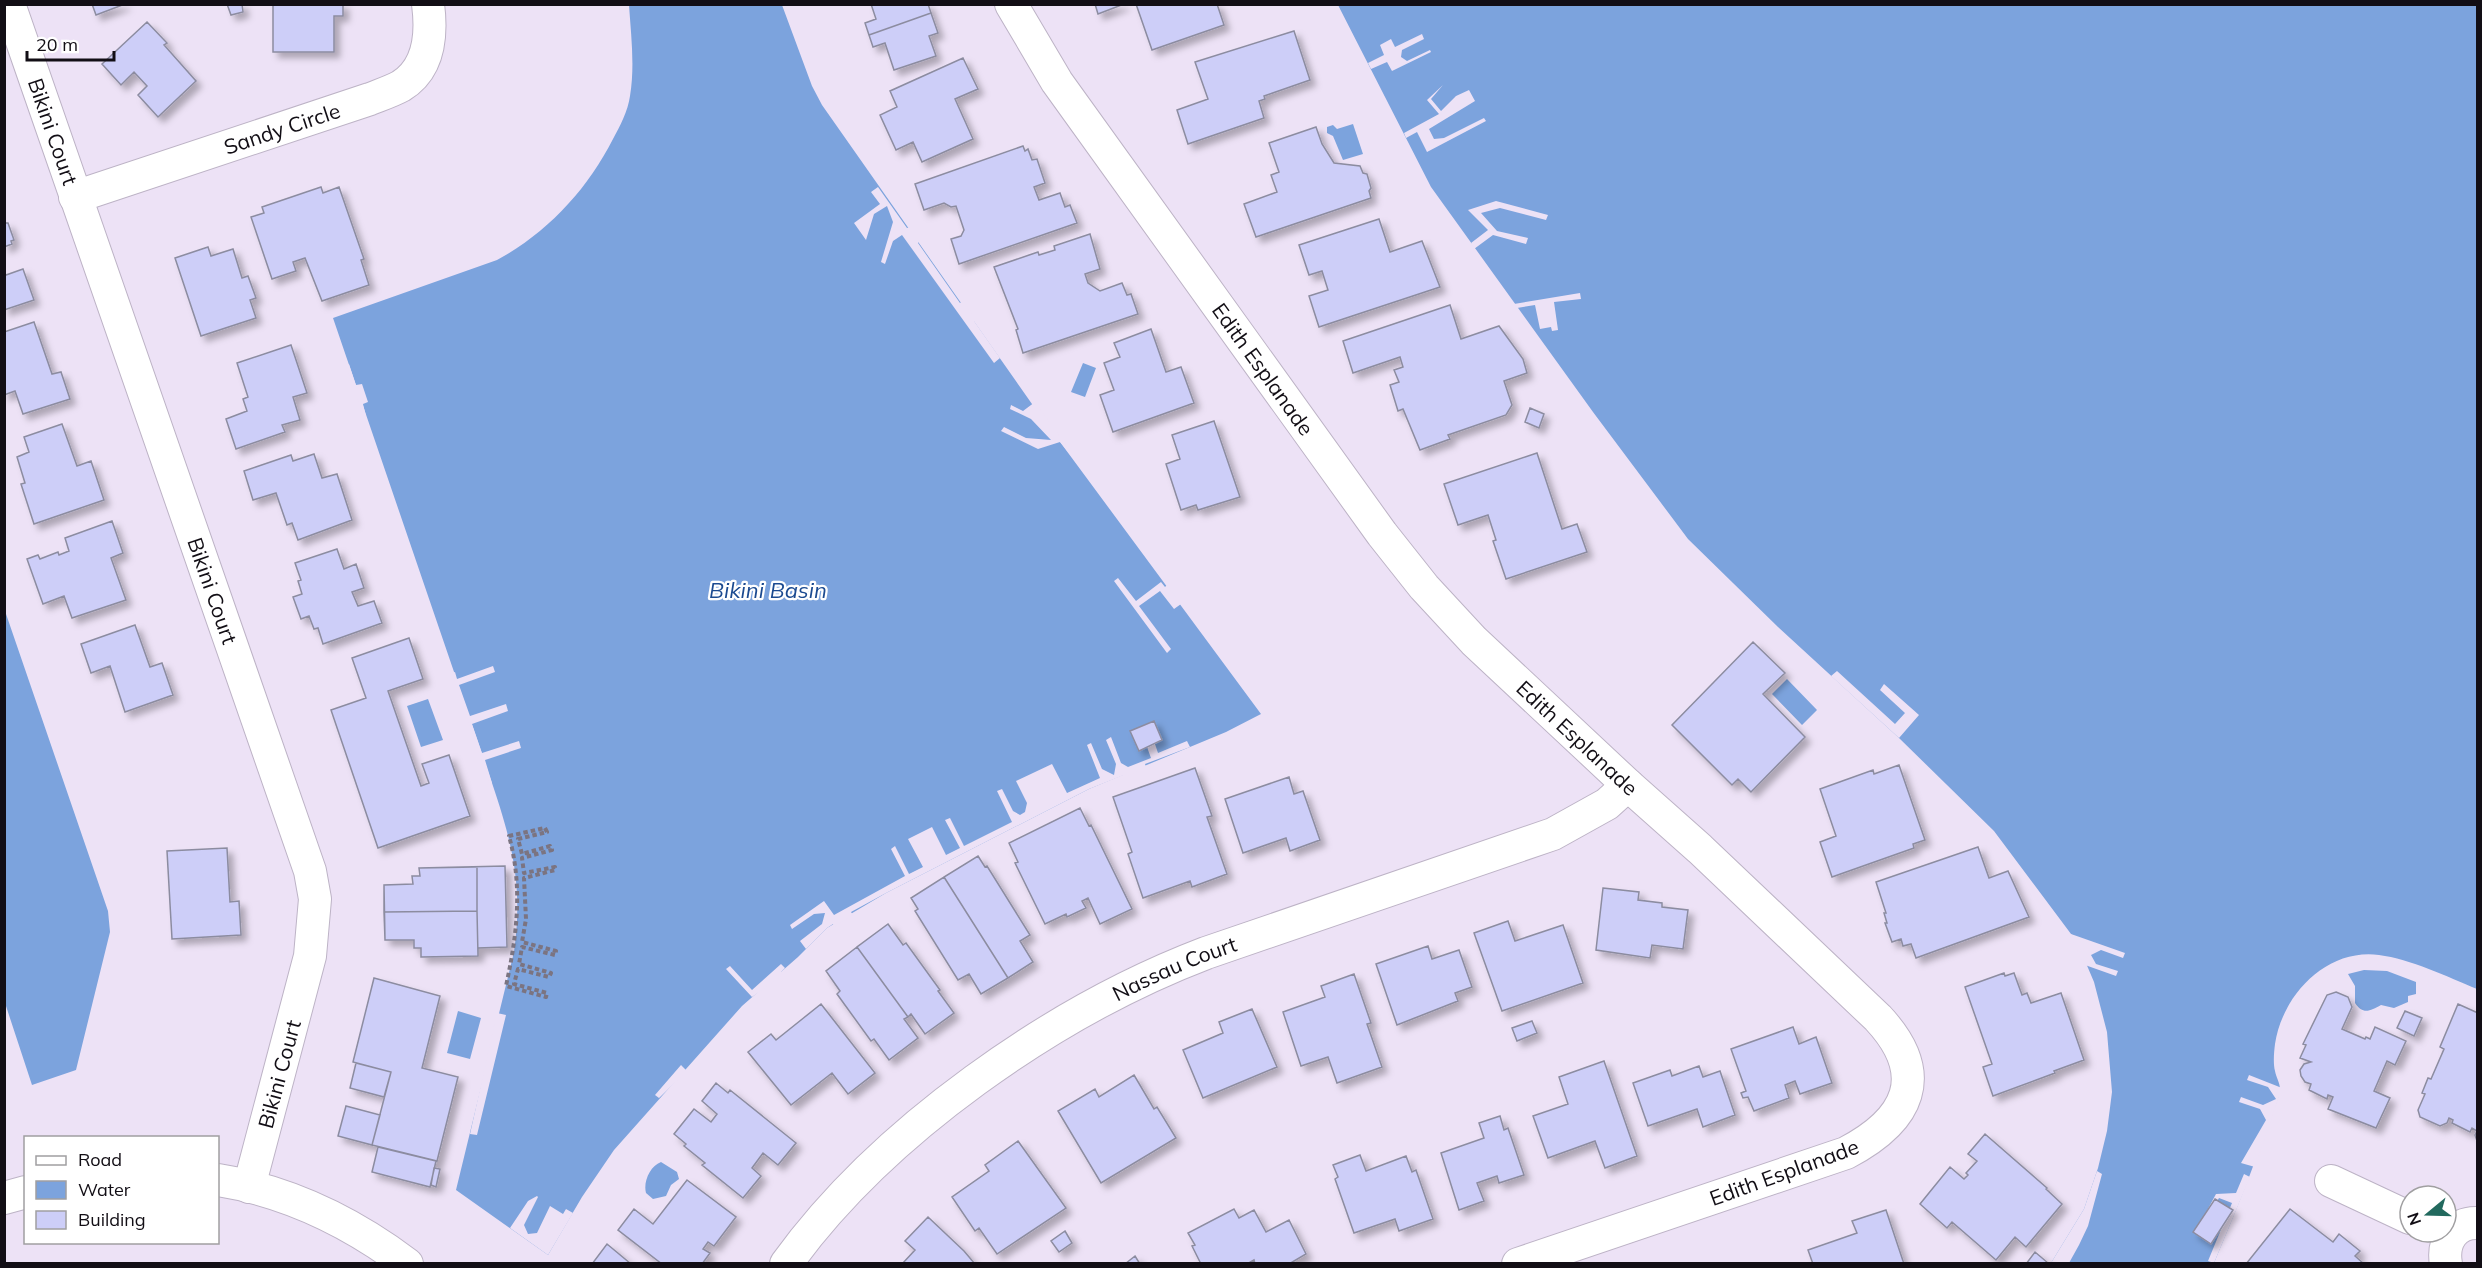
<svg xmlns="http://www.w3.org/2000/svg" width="2482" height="1268" viewBox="0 0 2482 1268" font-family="Mulish,sans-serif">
<defs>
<filter id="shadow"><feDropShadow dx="5.5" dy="5.5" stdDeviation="3" flood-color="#0004"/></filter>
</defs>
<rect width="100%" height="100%" fill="#ede2f6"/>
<path fill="#7ca3dd" d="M 629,5 L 782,5 L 812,86 L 822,105 L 1032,404 L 1261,714 L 1226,732 L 1089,789 L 886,893 L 827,928 L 798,957 L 742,1006 L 614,1150 L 582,1197 L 548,1255 L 456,1190 L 514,952 C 523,887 513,845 492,783 L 333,318 L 497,260 C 547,233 587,190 613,139 C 620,126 628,111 630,96 C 635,66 631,35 629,5 Z
M 1338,5 L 2477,5 L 2477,989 C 2448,977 2410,959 2379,955 C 2326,948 2282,996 2275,1044 C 2274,1052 2273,1063 2275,1071 C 2276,1077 2280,1083 2280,1089 C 2279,1099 2272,1113 2268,1123 C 2253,1171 2233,1217 2214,1263 L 2051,1263 L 2084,1209 L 2098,1168 L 2107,1131 L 2112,1092 L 2107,1032 L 2094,982 L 2077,942 L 1994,831 L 1899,738 L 1778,627 L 1688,539 L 1593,412 L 1431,187 Z
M 1353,124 L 1363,154 L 1343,160 L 1333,136 L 1327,133 L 1327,127 L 1333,125 L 1337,129 Z
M 1083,363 L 1096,368 L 1085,397 L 1071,392 Z
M 5,611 L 108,911 L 110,932 L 76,1070 L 32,1085 L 5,1003 Z
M 1787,679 L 1817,710 L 1802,725 L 1772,694 Z
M 428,699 L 443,740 L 421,747 L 407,706 Z
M 2364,970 L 2387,971 L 2416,982 L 2416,994 L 2408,996 L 2408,1002 L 2394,1008 L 2381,1005 C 2370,1011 2363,1015 2355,1003 L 2355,986 L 2348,974 Z
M 458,1011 L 481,1018 L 470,1059 L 447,1053 Z
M 661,1162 L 677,1172 L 679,1179 L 671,1185 L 666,1196 L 653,1199 L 646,1193 C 643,1182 650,1166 661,1162 Z"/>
<path fill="#ede2f6" d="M 1422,34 L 1424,39 L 1402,50 L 1401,57 L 1407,61 L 1430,50 L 1431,52 L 1392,71 L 1387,62 L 1371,69 L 1368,63 L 1384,55 L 1380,45 L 1391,39 L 1395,47 Z
M 1443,85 L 1431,99 L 1441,111 L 1456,96 L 1469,90 L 1475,101 L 1429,129 L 1434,139 L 1444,138 L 1484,118 L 1486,121 L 1427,152 L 1417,132 L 1406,138 L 1404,133 L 1439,114 L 1427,100 Z
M 878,187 L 907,228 L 910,227 L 920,240 L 918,243 L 960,303 L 963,301 L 976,319 L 974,321 L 1000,358 L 994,363 L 902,235 L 893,241 L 885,264 L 881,262 L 893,222 L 887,206 L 874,214 L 866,240 L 854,223 L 880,204 L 871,192 Z
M 1496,201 L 1548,215 L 1546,220 L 1500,208 L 1481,213 L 1497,231 L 1528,238 L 1526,244 L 1493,235 L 1474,249 L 1471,243 L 1488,230 L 1468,210 Z
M 1580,293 L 1581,299 L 1554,302 L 1558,330 L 1552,331 L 1551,327 L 1540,329 L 1535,305 L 1517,308 L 1514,304 Z
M 349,364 L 356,385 L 362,384 L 368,402 L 363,404 L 366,416 L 364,417 L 346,365 Z
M 1035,402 L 1071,452 L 1069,453 L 1060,442 L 1038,449 L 1001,431 L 1004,427 L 1026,438 L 1051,440 L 1031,419 L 1010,409 L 1011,405 L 1023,411 Z
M 1118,578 L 1136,601 L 1161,582 L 1165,587 L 1167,585 L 1181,604 L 1174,609 L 1160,591 L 1139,606 L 1171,649 L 1167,653 L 1114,581 Z
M 493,666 L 495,672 L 459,685 L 470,716 L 506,704 L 508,711 L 472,724 L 482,753 L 519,741 L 521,748 L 485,760 L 492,783 L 490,784 L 452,673 L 455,672 L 457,679 Z
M 1837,671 L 1895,724 L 1905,713 L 1880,690 L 1884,684 L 1919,715 L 1899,738 L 1831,676 Z
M 1154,721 L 1162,740 L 1155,744 L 1158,753 L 1187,741 L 1190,747 L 1145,764 L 1146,767 L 1125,777 L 1124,775 L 1089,789 L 886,893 L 851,912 L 853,915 L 834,927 L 833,924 L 827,928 L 806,949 L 800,941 L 822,924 L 825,913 L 814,914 L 792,929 L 790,925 L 824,901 L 834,915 L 905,876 L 891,849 L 895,846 L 909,874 L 923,867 L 908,839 L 932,827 L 946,855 L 960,848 L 945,820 L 950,818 L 964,846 L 1012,822 L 997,791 L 1002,789 L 1013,811 L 1020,815 L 1025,812 L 1027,803 L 1016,781 L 1052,764 L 1067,793 L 1100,778 L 1087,745 L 1091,743 L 1102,769 L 1114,775 L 1116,764 L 1106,740 L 1111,737 L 1121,763 L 1128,767 L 1151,758 L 1147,747 L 1139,751 L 1130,731 Z
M 2071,934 L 2125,953 L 2123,958 L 2101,950 L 2091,955 L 2096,964 L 2118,971 L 2116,976 L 2085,965 L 2070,937 Z
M 781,964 L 785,968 L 781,972 L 783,975 L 752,997 L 726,969 L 730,966 L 752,990 Z
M 497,1013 L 506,1015 L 477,1135 L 470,1134 Z
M 681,1065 L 687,1071 L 659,1098 L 655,1095 Z
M 2249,1075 L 2282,1088 L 2255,1167 L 2241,1163 L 2266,1120 L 2260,1109 L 2239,1102 L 2241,1097 L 2263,1105 L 2276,1099 L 2268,1087 L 2247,1080 Z
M 2097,1171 L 2102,1174 L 2088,1226 L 2079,1245 L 2069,1263 L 2051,1263 L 2084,1209 Z
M 2244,1174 L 2250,1177 L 2214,1263 L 2208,1261 L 2232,1203 L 2219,1198 L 2198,1234 L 2195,1233 L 2216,1194 L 2236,1193 Z
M 537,1196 L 538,1197 L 524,1225 L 528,1234 L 537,1233 L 550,1206 L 563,1214 L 566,1209 L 573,1213 L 548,1255 L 510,1228 L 528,1201 Z"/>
<path fill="#cdcef8" stroke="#8c8ca0" stroke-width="1.5" filter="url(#shadow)" d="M 92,4 L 125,4 L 96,15 Z
M 227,4 L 242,4 L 243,12 L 231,15 Z
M 273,4 L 343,4 L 343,16 L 334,16 L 334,52 L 273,52 Z
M 871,4 L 928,4 L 931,13 L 869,35 L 865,23 L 876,19 Z
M 1095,4 L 1124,4 L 1098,14 Z
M 1136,4 L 1217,4 L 1224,25 L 1152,50 Z
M 931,13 L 938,33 L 929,36 L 936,56 L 894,70 L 885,43 L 873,47 L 869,35 Z
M 147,22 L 167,43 L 164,45 L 196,81 L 158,117 L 138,95 L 147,86 L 134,72 L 121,85 L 102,64 Z
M 1294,31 L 1310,80 L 1264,96 L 1265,99 L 1259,101 L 1264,118 L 1188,144 L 1177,110 L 1208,99 L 1195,62 Z
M 963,58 L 978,89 L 955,99 L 973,139 L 922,162 L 913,142 L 896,150 L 880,115 L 897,107 L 890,91 Z
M 1316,127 L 1322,144 L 1334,163 L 1360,166 L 1363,173 L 1367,174 L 1371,188 L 1369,191 L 1371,198 L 1256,237 L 1244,204 L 1277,192 L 1271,175 L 1279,172 L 1269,143 Z
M 1023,146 L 1025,151 L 1028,149 L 1032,160 L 1037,159 L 1045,183 L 1034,187 L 1039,200 L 1060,193 L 1065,207 L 1070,205 L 1077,223 L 959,264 L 951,239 L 961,236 L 964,230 L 956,206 L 951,207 L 944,203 L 924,210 L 915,184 Z
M 321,187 L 323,193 L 339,187 L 364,259 L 361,260 L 369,285 L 322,301 L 305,258 L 293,262 L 296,271 L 272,279 L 251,217 L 264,213 L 262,207 Z
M 1379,219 L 1390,252 L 1422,241 L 1440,287 L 1319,327 L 1309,296 L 1328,290 L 1322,271 L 1309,275 L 1299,245 Z
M 4,223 L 8,223 L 14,240 L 11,241 L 12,244 L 4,247 Z
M 1090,234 L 1100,269 L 1085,274 L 1088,283 L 1100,291 L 1122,283 L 1127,295 L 1131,294 L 1138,314 L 1023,353 L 1016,330 L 1018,329 L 994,267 L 1038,252 L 1039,255 L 1055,250 L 1054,246 Z
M 208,247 L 211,256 L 233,249 L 242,278 L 248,276 L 256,298 L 250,300 L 256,318 L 201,336 L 175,258 Z
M 23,269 L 34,300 L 4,310 L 4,271 L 6,275 Z
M 1450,305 L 1461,339 L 1499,326 L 1523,359 L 1527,373 L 1504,381 L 1512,405 L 1506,415 L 1448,435 L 1450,439 L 1420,450 L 1403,409 L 1398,411 L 1390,385 L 1399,382 L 1394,370 L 1403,367 L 1400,357 L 1353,373 L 1343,341 Z
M 34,322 L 52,374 L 61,372 L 70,399 L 23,414 L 15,391 L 4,395 L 4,332 Z
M 1151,329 L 1166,372 L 1181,367 L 1194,403 L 1113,432 L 1100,395 L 1114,390 L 1104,363 L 1120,357 L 1114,343 Z
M 291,345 L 307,393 L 293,397 L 300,420 L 282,425 L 285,432 L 236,449 L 226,419 L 247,411 L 243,399 L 248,397 L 237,363 Z
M 1530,408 L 1544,414 L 1539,428 L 1525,422 Z
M 1214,421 L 1240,497 L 1198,510 L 1196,505 L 1181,510 L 1166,464 L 1180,459 L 1172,435 Z
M 62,424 L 77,466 L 91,461 L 104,500 L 34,524 L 21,484 L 25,483 L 17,457 L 29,452 L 24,437 Z
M 1537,453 L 1562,529 L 1577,524 L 1587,552 L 1506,579 L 1493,541 L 1496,540 L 1488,515 L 1458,525 L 1444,484 Z
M 314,454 L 322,478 L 337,474 L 352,520 L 298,540 L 292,523 L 287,525 L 276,493 L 253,500 L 244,471 L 291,455 L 293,461 Z
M 112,521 L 123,553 L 111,558 L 126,600 L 72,618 L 64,596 L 43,604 L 27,559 L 38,555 L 40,559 L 58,552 L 59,555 L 69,551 L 65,538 Z
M 337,549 L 344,569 L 356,564 L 364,588 L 352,592 L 358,606 L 374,601 L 382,623 L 323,644 L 318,628 L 314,629 L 309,616 L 301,619 L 293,597 L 302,594 L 298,581 L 301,580 L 295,563 Z
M 135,625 L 150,667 L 162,663 L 173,695 L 125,712 L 110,666 L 91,673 L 81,644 Z
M 409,638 L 423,679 L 388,691 L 421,786 L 429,783 L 422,764 L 449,755 L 470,816 L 378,848 L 331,710 L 366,698 L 352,658 Z
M 1753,642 L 1785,673 L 1763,694 L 1805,737 L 1751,792 L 1738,779 L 1732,785 L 1672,725 Z
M 1154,721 L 1162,740 L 1139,751 L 1130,731 Z
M 1899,765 L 1925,840 L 1913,844 L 1914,848 L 1832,877 L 1820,842 L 1836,836 L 1820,789 L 1873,770 L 1874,774 Z
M 1195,768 L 1212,816 L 1207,817 L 1227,874 L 1192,887 L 1190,881 L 1143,898 L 1128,854 L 1132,852 L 1113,797 Z
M 1289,777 L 1294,794 L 1303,791 L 1320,840 L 1290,851 L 1286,838 L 1243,853 L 1225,799 Z
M 1080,808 L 1089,826 L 1091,825 L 1132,909 L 1100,924 L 1088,898 L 1082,901 L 1086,908 L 1067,917 L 1066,914 L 1045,924 L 1015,863 L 1018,862 L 1009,843 Z
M 1978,847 L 1989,878 L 2008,871 L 2029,917 L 1916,958 L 1911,944 L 1903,946 L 1901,939 L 1892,942 L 1885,923 L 1887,923 L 1884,913 L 1886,913 L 1876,882 Z
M 227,848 L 230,902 L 239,901 L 241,935 L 172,939 L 167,851 Z
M 978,856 L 985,867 L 987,866 L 1030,935 L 1020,941 L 1033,962 L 1008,978 L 944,877 Z
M 505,866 L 507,947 L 478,948 L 478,956 L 421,957 L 421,948 L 414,948 L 414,940 L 385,940 L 384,885 L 413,884 L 412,876 L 420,876 L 419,868 Z
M 477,867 L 477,911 L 384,912 L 384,885 L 413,884 L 412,876 L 420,876 L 419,868 Z
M 944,877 L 1008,978 L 981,994 L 969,974 L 958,980 L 915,911 L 918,909 L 911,898 Z
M 1603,888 L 1639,892 L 1638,900 L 1662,903 L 1662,907 L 1688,910 L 1683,949 L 1652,945 L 1650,958 L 1596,950 Z
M 477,911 L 478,956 L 421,957 L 421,948 L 414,948 L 414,940 L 385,940 L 384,912 Z
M 1508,921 L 1515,941 L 1563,925 L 1583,983 L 1502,1011 L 1474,933 Z
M 888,924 L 903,945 L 906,943 L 940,990 L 938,991 L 954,1013 L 925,1034 L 911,1014 L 908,1017 L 857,947 Z
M 1428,946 L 1432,959 L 1459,950 L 1472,987 L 1455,993 L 1458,1001 L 1397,1025 L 1376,964 Z
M 857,947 L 908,1017 L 904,1019 L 918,1038 L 889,1060 L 874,1039 L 871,1041 L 837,994 L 840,991 L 826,971 Z
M 2004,973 L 2005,976 L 2014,973 L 2022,995 L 2027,993 L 2031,1003 L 2061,993 L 2084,1060 L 2054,1071 L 2055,1073 L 1993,1096 L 1983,1067 L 1992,1064 L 1965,987 Z
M 1354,974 L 1371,1023 L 1367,1024 L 1382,1067 L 1337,1083 L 1328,1057 L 1301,1066 L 1283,1012 L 1325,997 L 1321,986 Z
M 374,978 L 440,996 L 422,1068 L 458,1077 L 437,1161 L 372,1145 L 391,1072 L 353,1062 Z
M 2336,992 L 2348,997 L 2352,1007 L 2342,1029 L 2365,1039 L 2366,1037 L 2370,1039 L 2375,1027 L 2406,1041 L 2395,1065 L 2387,1061 L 2374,1091 L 2390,1098 L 2376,1128 L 2328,1109 L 2333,1097 L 2328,1095 L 2327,1099 L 2309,1090 L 2311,1084 L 2305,1082 L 2301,1076 L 2300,1070 L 2304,1064 L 2311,1062 L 2300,1058 L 2306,1045 L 2303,1044 L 2327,995 Z
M 821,1004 L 875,1073 L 848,1094 L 832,1073 L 791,1105 L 748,1052 L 771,1034 L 776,1040 Z
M 2458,1004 L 2478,1013 L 2478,1144 L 2475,1135 L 2477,1131 L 2472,1128 L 2470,1132 L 2452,1123 L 2453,1120 L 2449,1118 L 2447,1123 L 2440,1126 L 2420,1117 L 2418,1110 L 2425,1094 L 2422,1093 L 2428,1078 L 2431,1079 L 2444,1049 L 2440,1047 Z
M 1252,1009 L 1277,1067 L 1203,1098 L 1183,1050 L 1223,1033 L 1219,1022 Z
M 2405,1011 L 2422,1018 L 2414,1036 L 2397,1028 Z
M 1532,1021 L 1537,1033 L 1517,1041 L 1512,1028 Z
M 1793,1027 L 1799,1044 L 1816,1037 L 1832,1083 L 1800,1094 L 1795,1081 L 1785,1085 L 1789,1098 L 1754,1111 L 1748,1097 L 1743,1098 L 1741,1093 L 1746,1091 L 1731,1049 Z
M 1604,1061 L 1637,1156 L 1605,1168 L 1595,1141 L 1548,1158 L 1533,1116 L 1568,1104 L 1559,1077 Z
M 356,1063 L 391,1072 L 384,1097 L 350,1088 Z
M 1699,1066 L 1703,1077 L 1720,1071 L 1735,1115 L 1703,1127 L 1697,1109 L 1648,1126 L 1633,1083 L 1670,1070 L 1672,1076 Z
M 1134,1075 L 1154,1109 L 1157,1107 L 1176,1138 L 1101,1183 L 1058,1111 L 1095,1089 L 1099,1097 Z
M 716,1083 L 728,1093 L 730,1090 L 796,1143 L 778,1165 L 763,1153 L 752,1168 L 761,1176 L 743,1198 L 702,1165 L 705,1163 L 684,1146 L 686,1144 L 674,1134 L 694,1109 L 711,1122 L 717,1114 L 702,1101 Z
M 346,1106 L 380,1115 L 372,1145 L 338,1136 Z
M 1500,1116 L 1504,1130 L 1508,1128 L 1524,1175 L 1499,1183 L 1497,1176 L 1477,1183 L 1484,1201 L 1459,1210 L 1441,1153 L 1484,1138 L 1479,1123 Z
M 1985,1134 L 2047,1188 L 2046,1189 L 2062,1204 L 2026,1247 L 2015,1237 L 1996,1260 L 1952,1222 L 1947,1228 L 1920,1204 L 1950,1167 L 1964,1179 L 1968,1175 L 1966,1173 L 1977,1161 L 1968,1154 Z
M 1018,1141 L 1066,1208 L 997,1254 L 979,1228 L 975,1231 L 952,1197 L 989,1171 L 985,1165 Z
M 378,1147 L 436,1161 L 430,1187 L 372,1172 Z
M 1360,1155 L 1366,1171 L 1406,1156 L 1412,1172 L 1416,1170 L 1433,1219 L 1399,1231 L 1395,1219 L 1354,1233 L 1335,1179 L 1338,1177 L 1333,1165 Z
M 434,1168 L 440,1169 L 436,1187 L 431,1185 Z
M 687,1180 L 736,1217 L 714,1246 L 708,1242 L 703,1249 L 710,1253 L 702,1264 L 662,1264 L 618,1230 L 634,1209 L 653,1224 Z
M 2215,1199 L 2233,1210 L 2211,1244 L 2193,1232 Z
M 1234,1209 L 1239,1218 L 1254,1210 L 1266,1232 L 1289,1220 L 1306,1254 L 1289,1264 L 1255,1264 L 1254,1260 L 1247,1264 L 1201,1264 L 1192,1246 L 1195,1245 L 1188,1233 Z
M 2290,1209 L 2333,1242 L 2339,1234 L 2360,1251 L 2355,1256 L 2364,1264 L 2246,1264 Z
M 1886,1210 L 1904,1264 L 1813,1264 L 1808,1250 L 1857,1233 L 1852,1221 Z
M 928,1217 L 964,1251 L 975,1264 L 902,1264 L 915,1250 L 905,1241 Z
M 1065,1231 L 1072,1243 L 1059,1252 L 1051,1241 Z
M 607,1244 L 631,1264 L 592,1264 Z
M 2035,1252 L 2048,1263 L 2048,1264 L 2026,1264 Z
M 1135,1256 L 1140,1264 L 1125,1264 Z"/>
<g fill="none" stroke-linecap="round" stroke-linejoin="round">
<g stroke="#bdb3c6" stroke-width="34">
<g id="minor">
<path id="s1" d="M 9,4 L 310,871 L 315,899 L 310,956 L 249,1187"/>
<path id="s2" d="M 1011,4 L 1057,82 L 1382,534 L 1424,587 L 1474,641 L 1628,785 L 1700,849 L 1878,1018 C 1931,1075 1909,1120 1846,1153 L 1518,1264"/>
<path id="s3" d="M 75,197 L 370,99 C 380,95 392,91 401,86 C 430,68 432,34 428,4"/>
<path d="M 218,1180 C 287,1191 351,1222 407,1264"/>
<path d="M 2331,1181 L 2410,1218"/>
<path d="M 4,1198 L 26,1192"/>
<path id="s4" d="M 786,1264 C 882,1131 1054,1011 1206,953 L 1553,834 L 1607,804 L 1628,785"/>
<path d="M 2446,1264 C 2442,1242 2454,1222 2478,1223"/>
</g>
</g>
<path stroke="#7b7481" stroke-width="4" stroke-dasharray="4.5 3" stroke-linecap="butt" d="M 545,828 L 547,832 L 518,839 L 522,854 L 550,846 L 552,850 L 522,858 L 524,873 L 555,867 L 555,870 L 524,878 L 526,919 L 522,942 L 556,951 L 555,955 L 522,947 L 519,964 L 551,973 L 549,977 L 518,969 L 514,984 L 547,993 L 546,997 L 506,986 C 517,935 523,887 509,836 Z"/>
<use href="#minor" stroke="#fff" stroke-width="32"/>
</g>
<g text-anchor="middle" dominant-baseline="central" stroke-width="4.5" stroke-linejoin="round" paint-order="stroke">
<g font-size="21" fill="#120e15" stroke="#fff">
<text stroke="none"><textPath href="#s3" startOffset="218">Sandy Circle</textPath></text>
<text stroke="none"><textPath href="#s1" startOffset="135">Bikini Court</textPath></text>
<text stroke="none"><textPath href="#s2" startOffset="444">Edith Esplanade</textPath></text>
<text stroke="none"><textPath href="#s1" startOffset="621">Bikini Court</textPath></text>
<text stroke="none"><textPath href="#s2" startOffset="930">Edith Esplanade</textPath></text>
<text stroke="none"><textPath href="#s4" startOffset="494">Nassau Court</textPath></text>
<text transform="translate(279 1074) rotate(-75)">Bikini Court</text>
<text transform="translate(1784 1172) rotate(-20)">Edith Esplanade</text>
</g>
<g font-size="22" font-style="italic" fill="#1b4a90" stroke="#fff">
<text x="768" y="590">Bikini Basin</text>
</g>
</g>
<rect width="2482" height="1268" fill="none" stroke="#120e15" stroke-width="12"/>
<rect x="24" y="1136" width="195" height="108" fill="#ffffff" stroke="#a09fa1" stroke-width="1.5"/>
<rect x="36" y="1156" width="30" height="9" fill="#ffffff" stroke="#a09fa1" stroke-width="1.5"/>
<text x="78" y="1166" font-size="18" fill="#120e15">Road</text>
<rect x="36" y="1181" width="30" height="18" fill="#7ca3dd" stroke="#a09fa1" stroke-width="1.5"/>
<text x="78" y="1196" font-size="18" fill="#120e15">Water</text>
<rect x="36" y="1211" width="30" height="18" fill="#cdcef8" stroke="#a09fa1" stroke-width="1.5"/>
<text x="78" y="1226" font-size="18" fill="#120e15">Building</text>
<g transform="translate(2428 1214) rotate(251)"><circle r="28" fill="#ffffff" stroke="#a09fa1" stroke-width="1.5"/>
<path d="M0-4.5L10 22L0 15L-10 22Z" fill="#22695e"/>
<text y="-9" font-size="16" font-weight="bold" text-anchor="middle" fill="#120e15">N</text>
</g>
<path d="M27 51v9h87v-9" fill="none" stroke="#120e15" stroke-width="3"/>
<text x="36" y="51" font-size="18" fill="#120e15" stroke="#ffffff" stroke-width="4.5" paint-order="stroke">20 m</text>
</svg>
